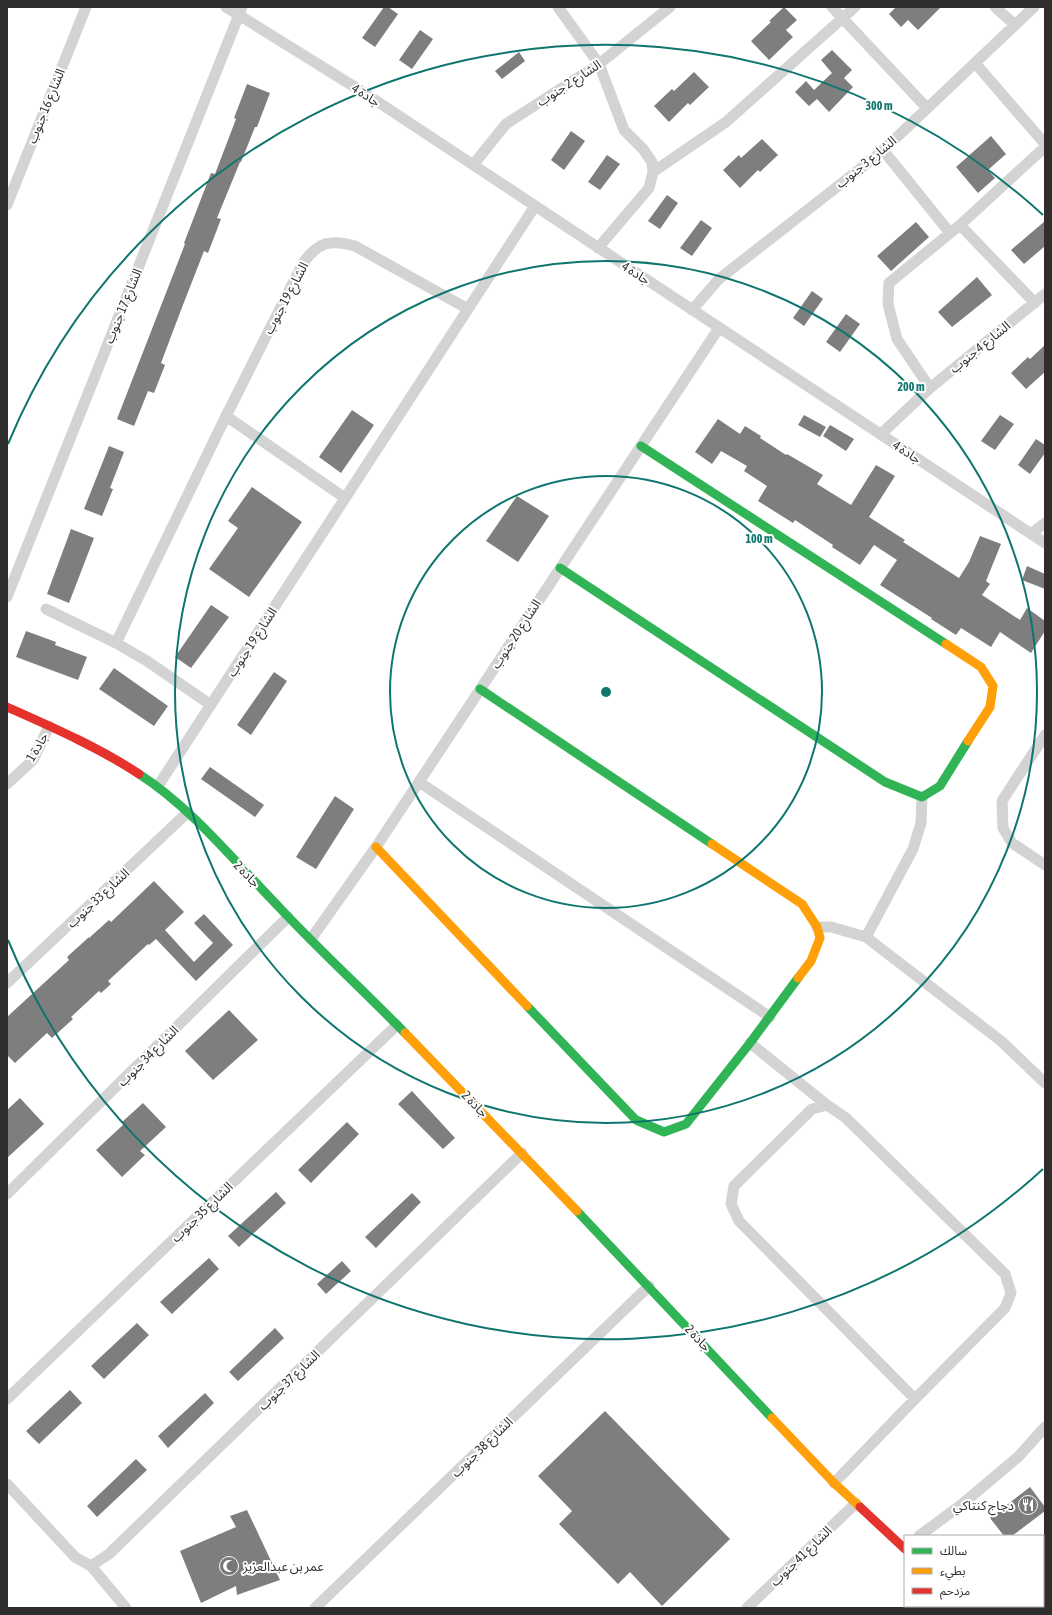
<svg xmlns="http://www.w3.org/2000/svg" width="1052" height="1615" viewBox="0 0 1052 1615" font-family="'Asap Condensed','Noto Sans Arabic',sans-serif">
<rect width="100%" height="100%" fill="#fff"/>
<path fill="#7e7e7e" d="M 384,7 L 388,7 L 398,14 L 375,47 L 362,38 Z
M 784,7 L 797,20 L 786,30 L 793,37 L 769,60 L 751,41 L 771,22 L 769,21 Z
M 896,7 L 941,7 L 918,30 L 908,20 L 901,27 L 889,14 Z
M 420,30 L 433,39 L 412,69 L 399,60 Z
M 832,50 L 852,70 L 844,78 L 853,87 L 829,112 L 817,99 L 809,106 L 795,92 L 806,81 L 814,90 L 832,73 L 821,60 Z
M 519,52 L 525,61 L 502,79 L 495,71 Z
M 694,72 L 709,87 L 690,105 L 688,103 L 669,122 L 654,106 L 672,89 L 674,91 Z
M 247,84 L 270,93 L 257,127 L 255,127 L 241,162 L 240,162 L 217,218 L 221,219 L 208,253 L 204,251 L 181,310 L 161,363 L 165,365 L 154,393 L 148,391 L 134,426 L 117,419 L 185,244 L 184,243 L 211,173 L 215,174 L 236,119 L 234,118 Z
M 571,131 L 585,141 L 564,170 L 551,160 Z
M 991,136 L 1006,154 L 988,170 L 995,178 L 978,193 L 956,167 Z
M 762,139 L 778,155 L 760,172 L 758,170 L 740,188 L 723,170 L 739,155 L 741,158 Z
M 607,155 L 620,164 L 600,190 L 588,182 Z
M 667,195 L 678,203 L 660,229 L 648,221 Z
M 701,220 L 712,228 L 692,256 L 680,248 Z
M 1045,221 L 1045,246 L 1024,264 L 1011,250 Z
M 916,222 L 929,237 L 891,271 L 877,256 Z
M 977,277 L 992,295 L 952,327 L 938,312 Z
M 812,291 L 823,299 L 804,326 L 793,318 Z
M 846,314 L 860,324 L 840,352 L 826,342 Z
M 1045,345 L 1045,372 L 1026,389 L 1011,373 L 1028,357 L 1030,359 Z
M 352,410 L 374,425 L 341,473 L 319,457 Z
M 804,415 L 826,427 L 820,437 L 798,425 Z
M 1000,415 L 1014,424 L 995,450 L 981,441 Z
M 718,419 L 740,434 L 745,426 L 761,436 L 760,438 L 786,455 L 787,454 L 823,475 L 817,484 L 851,505 L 876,465 L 895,476 L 869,517 L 905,540 L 903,542 L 959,578 L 969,562 L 980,536 L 1001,544 L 986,581 L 990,584 L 982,595 L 1020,620 L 1027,608 L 1045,621 L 1045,631 L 1031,653 L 1000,632 L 991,647 L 961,628 L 956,635 L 931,619 L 932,618 L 880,585 L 897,560 L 874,545 L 860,565 L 832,547 L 833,545 L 795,520 L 793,523 L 758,501 L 767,486 L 744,471 L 747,466 L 721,451 L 712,464 L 695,452 Z
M 830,425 L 854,439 L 846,451 L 823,436 Z
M 1036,439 L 1045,445 L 1045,453 L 1030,474 L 1018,465 Z
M 109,446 L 124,452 L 110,488 L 113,489 L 102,516 L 84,509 Z
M 252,487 L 302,522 L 249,597 L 209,569 L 238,528 L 228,521 Z
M 517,496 L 549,516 L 518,562 L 486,541 Z
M 71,529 L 94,538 L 69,603 L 47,594 Z
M 1027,566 L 1045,574 L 1045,589 L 1022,580 Z
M 211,605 L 229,617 L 191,668 L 175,657 Z
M 26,631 L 56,642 L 55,645 L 87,657 L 78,680 L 16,657 Z
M 114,668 L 168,706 L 154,726 L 99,689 Z
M 274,672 L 287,681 L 251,735 L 237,725 Z
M 210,767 L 264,805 L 255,817 L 201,779 Z
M 335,796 L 354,809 L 316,869 L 296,857 Z
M 154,881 L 184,912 L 165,930 L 194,962 L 213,943 L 194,923 L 204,914 L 233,945 L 196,981 L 156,939 L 149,945 L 148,944 L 108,981 L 111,984 L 101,993 L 99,991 L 71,1017 L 73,1019 L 52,1038 L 47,1033 L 15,1063 L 7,1055 L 7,1017 L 69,960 L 67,957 L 89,937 L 89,938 L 109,920 L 111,922 Z
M 229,1010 L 258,1040 L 213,1080 L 185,1051 Z
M 412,1091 L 455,1138 L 443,1149 L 398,1104 Z
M 20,1098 L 44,1124 L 7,1158 L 7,1110 Z
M 143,1103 L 166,1127 L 140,1151 L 145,1155 L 122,1177 L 96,1150 L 124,1124 L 122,1122 Z
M 347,1122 L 359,1134 L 311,1183 L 298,1170 Z
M 276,1192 L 286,1203 L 239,1247 L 228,1236 Z
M 412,1193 L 421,1202 L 376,1248 L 365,1237 Z
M 209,1258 L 219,1269 L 172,1314 L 160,1302 Z
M 342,1261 L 351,1271 L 326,1294 L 317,1284 Z
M 137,1323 L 149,1335 L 104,1379 L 91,1366 Z
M 275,1328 L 284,1338 L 238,1381 L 229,1372 Z
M 70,1390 L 82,1403 L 39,1444 L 26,1431 Z
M 205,1393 L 214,1403 L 168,1448 L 158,1436 Z
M 605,1411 L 730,1539 L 662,1606 L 630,1572 L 618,1584 L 559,1524 L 572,1511 L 538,1476 Z
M 136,1459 L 147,1470 L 97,1517 L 87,1506 Z
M 1030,1487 L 1045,1507 L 1045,1511 L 1012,1536 L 1004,1536 L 990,1518 Z
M 247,1510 L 280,1580 L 237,1595 L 236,1586 L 201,1603 L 180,1551 L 236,1527 L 230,1516 Z"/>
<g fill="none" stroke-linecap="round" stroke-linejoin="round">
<path stroke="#d3d3d3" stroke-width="11" d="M 226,7 L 366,94 L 1045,543
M 558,7 L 599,64 L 624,130 L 643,149 L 652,162 L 653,172 L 649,188 L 598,248
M 832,7 L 927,108
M 995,7 L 1015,25
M 975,63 L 1045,144
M 883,150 L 950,233
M 473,165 L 506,124 L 599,64 L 670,7
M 653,172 L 726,122 L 855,7
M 7,205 L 86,7
M 960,225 L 1045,147
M 692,310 L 719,279 L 879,154 L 1034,7
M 930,388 L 897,339 L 888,304 L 889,283 L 960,225 L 1035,303
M 226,416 L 345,498
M 881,434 L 930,388 L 1045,294
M 1031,534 L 1045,523
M 7,597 L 242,7
M 46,609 L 116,643 L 147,661 L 211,705
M 116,643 L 226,416 L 303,263 C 318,242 330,239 355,246 L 468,309
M 1045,735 L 1002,801 L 1003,828 L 1012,843 L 1045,865
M 419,782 L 770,1017
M 7,784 L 33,760 L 49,726
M 158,786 L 535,206
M 817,927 L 831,927 L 866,937 L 1001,1041 L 1045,1083
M 866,937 L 913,849 L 921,823 L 922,797
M 311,939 L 376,847 L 719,328
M 7,983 L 188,812
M 750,1043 L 827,1105
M 7,1194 L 288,917
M 7,1399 L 397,1025
M 834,1483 L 915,1399 L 1005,1308 L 1011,1293 L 1005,1274 L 846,1118 L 827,1105 L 812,1109 L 734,1186 L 731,1204 L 739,1221 L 915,1399
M 7,1484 L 75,1557 L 91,1566 L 126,1608
M 919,1536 L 961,1505 L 1018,1457 L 1045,1427
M 1043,1564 L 1045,1562
M 91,1566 L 109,1554 L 522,1153
M 943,1606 L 944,1608
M 315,1608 L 649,1286
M 747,1608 L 856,1503
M 982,1608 L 985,1606"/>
<path stroke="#30b455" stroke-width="9" d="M 641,446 L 946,644
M 560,568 L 885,782 L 922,797 L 940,786 L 968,741
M 480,689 L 712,844
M 139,774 C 192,808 234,861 278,906 C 319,950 363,990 405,1033
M 527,1006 L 636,1120 L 664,1132 L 686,1124 L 750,1043 L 798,978
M 577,1211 L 772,1418"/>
<path stroke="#ff9f0a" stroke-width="9" d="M 946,644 L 981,667 L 993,686 L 990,707 L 968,741
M 712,844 L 802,904 L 817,927 L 820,938 L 811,961 L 798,978
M 376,847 L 527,1006
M 405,1033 L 577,1211
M 772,1418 L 834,1483 L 860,1507"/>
<path stroke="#e5322d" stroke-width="9" d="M 7,707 C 52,727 98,747 139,774
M 860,1507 L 905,1549"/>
</g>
<g fill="none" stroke="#0f766e" stroke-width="2">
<circle cx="606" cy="692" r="216"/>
<circle cx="606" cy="692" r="431"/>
<path d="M1043 1169A647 647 0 0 1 8 940M8 444A647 647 0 0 1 1043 215"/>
</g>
<defs>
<g id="restaurant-disc" transform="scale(1)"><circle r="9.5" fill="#777" stroke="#fff"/><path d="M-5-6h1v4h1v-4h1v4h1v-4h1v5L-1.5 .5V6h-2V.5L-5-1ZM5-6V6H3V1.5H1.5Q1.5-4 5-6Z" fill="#fff"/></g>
<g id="mosque-disc" transform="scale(1)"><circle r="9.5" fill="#777" stroke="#fff"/><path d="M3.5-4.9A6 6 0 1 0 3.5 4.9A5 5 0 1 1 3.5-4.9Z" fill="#fff"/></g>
</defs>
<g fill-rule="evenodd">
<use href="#restaurant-disc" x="1028" y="1505"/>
<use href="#mosque-disc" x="229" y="1566"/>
</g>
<g text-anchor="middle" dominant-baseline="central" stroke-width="4" stroke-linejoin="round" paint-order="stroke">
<g font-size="13" fill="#2e2e2e" stroke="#fff">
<text transform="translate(569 83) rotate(-33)">الشارع 2 جنوب</text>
<text transform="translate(366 95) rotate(33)">جادة 4</text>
<text transform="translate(46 106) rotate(-68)">الشارع 16 جنوب</text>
<text transform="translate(866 162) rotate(-39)">الشارع 3 جنوب</text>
<text transform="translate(636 273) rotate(33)">جادة 4</text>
<text transform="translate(286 298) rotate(-62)">الشارع 19 جنوب</text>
<text transform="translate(123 306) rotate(-68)">الشارع 17 جنوب</text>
<text transform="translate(980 347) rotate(-39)">الشارع 4 جنوب</text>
<text transform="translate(907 452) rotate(33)">جادة 4</text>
<text transform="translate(516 634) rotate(-57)">الشارع 20 جنوب</text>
<text transform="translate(252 642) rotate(-57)">الشارع 19 جنوب</text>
<text transform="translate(37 747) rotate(-60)">جادة 1</text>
<text transform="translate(247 874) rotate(46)">جادة 2</text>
<text transform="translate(98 898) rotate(-43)">الشارع 33 جنوب</text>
<text transform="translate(148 1056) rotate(-45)">الشارع 34 جنوب</text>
<text transform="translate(475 1104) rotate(46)">جادة 2</text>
<text transform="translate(202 1212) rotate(-44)">الشارع 35 جنوب</text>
<text transform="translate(698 1338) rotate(47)">جادة 2</text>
<text transform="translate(289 1380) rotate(-44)">الشارع 37 جنوب</text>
<text transform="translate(482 1447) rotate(-44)">الشارع 38 جنوب</text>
<text transform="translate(801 1556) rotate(-44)">الشارع 41 جنوب</text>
</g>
<g font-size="13" fill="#2e2e2e" stroke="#fff" text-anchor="end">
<text x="1014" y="1505">دجاج كنتاكي</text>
<text x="243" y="1566" text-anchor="start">عمر بن عبدالعزيز</text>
</g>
</g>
<circle cx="606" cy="692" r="6" fill="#0f766e" stroke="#fff" stroke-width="2"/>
<g font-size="12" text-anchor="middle" font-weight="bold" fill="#0f766e" stroke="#fff" stroke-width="4" stroke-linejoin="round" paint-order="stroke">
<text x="879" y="110">300 m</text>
<text x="911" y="391">200 m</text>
<text x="759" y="543">100 m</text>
</g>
<rect width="1052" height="1615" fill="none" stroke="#2e2e2e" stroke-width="16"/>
<rect x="904" y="1535" width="140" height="72" fill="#ffffff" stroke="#ababab"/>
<rect x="912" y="1548" width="20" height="6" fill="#30b455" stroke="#ababab"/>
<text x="940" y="1555" font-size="12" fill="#2e2e2e">سالك</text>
<rect x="912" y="1568" width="20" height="6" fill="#ff9f0a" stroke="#ababab"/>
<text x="940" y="1575" font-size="12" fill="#2e2e2e">بطيء</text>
<rect x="912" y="1588" width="20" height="6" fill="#e5322d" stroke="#ababab"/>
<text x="940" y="1595" font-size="12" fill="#2e2e2e">مزدحم</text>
</svg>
